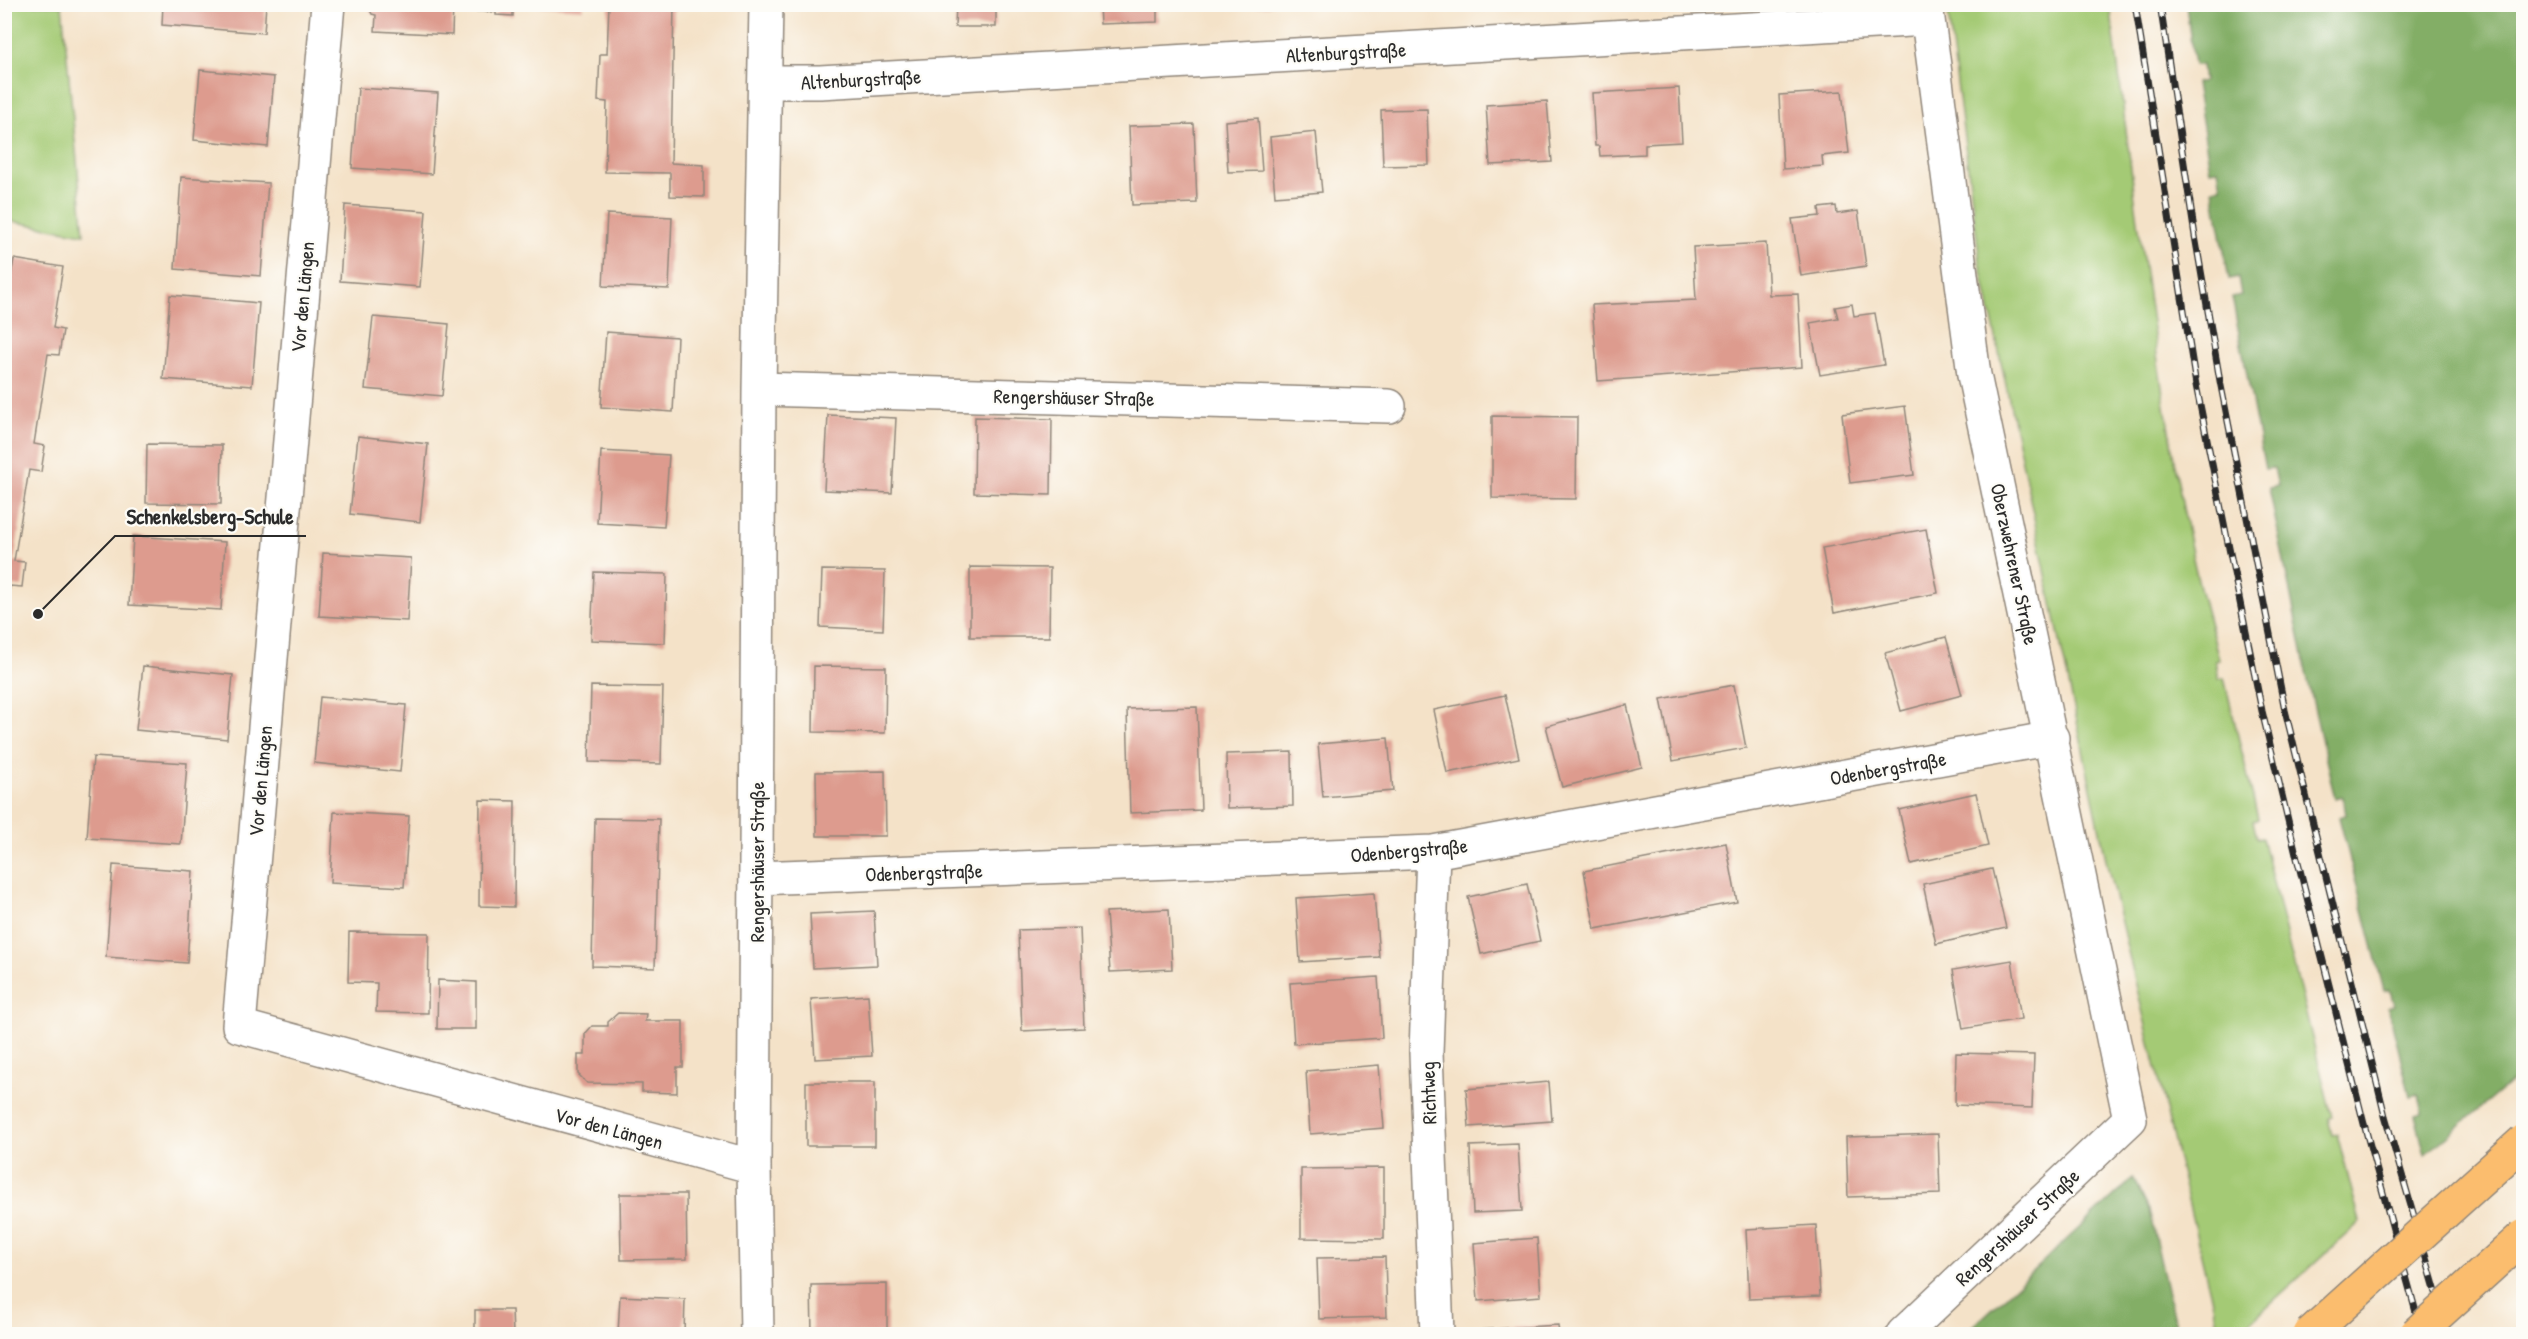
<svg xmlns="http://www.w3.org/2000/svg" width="2528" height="1339" viewBox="0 0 2528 1339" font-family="'Patrick Hand',sans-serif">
<rect width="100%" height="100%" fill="#fdfcf7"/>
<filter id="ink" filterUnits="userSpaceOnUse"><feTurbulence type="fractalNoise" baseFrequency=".0167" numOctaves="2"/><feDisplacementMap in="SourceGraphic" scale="12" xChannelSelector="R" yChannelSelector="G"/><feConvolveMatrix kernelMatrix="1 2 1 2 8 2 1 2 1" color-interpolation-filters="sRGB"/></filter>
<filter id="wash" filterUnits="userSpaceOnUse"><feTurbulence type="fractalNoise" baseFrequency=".008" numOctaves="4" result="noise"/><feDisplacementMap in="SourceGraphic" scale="24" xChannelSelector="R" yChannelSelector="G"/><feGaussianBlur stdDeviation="1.35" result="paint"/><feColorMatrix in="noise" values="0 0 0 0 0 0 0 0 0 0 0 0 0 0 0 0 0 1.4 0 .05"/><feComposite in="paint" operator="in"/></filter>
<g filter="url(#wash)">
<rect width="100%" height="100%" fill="#f4e2c8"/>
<path fill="#a4ca74" stroke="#687a50" stroke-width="1.5" d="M 4,5 L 62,5 L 84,234 L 5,220 Z
M 1947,5 L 2110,5 C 2134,189 2155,376 2193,558 C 2200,592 2211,626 2219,660 L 2215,661 L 2219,679 L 2224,678 L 2258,819 L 2253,821 L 2257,839 L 2262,838 L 2332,1117 L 2328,1118 L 2332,1135 L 2337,1134 L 2360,1222 L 2237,1334 L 2220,1334 L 2107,864 L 1980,262 Z"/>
<path fill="#83ae66" stroke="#576c48" stroke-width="1.5" d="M 2186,5 L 2523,5 L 2523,1072 L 2425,1155 L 2415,1115 L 2422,1113 L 2418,1094 L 2410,1096 L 2388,1007 L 2394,1005 L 2390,990 L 2384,991 L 2339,817 L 2346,815 L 2343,797 L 2335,799 L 2307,676 L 2269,488 L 2278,486 L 2274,468 L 2265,469 L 2232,297 L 2241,295 L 2238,277 L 2229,279 L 2213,189 L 2221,187 L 2218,169 L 2210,170 L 2196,83 L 2204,81 L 2202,65 L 2194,65 Z
M 2133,1178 L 2149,1210 L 2177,1334 L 1965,1334 Z"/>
<g id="blocks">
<path fill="#dd9b8e" d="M 163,4 L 266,4 L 264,33 L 162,25 Z
M 367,4 L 453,4 L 452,35 L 375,31 L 376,15 L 372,14 Z
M 460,4 L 513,4 L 513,16 L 496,15 L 496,12 L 460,11 Z
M 533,4 L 583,4 L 583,9 L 533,6 Z
M 609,4 L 674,4 L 671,163 L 704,165 L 704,197 L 670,196 L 670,173 L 605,172 L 607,102 L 598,101 L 600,54 L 607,54 Z
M 956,4 L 996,4 L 996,27 L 955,27 Z
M 1099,4 L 1157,4 L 1157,22 L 1100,24 Z
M 1252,4 L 1270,4 L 1270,6 L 1253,7 Z
M 1821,4 L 1851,4 L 1851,7 L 1822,9 Z
M 200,70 L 274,77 L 268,147 L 194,140 Z
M 358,88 L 438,93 L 432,174 L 352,168 Z
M 1679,88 L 1682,142 L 1645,144 L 1645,154 L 1600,156 L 1599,146 L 1595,146 L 1592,93 Z
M 1842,91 L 1849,153 L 1822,156 L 1823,166 L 1783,169 L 1779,95 Z
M 1547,101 L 1552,162 L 1490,165 L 1486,105 Z
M 1427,109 L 1429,165 L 1383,166 L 1381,110 Z
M 1258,118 L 1262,171 L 1228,172 L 1225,121 Z
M 1194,124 L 1197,203 L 1132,205 L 1129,126 Z
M 1316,132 L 1322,192 L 1275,196 L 1270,137 Z
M 181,177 L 268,183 L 261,276 L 175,269 Z
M 345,205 L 426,211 L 420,287 L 340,281 Z
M 1836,206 L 1837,214 L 1858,211 L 1866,266 L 1801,276 L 1792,219 L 1820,216 L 1819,208 Z
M 607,214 L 672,217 L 669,289 L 603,286 Z
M 1766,243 L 1769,295 L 1798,294 L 1802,367 L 1598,381 L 1592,305 L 1696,300 L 1693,247 Z
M 14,259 L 63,267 L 53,328 L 63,330 L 59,355 L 48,354 L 34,444 L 45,446 L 41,472 L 29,470 L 14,561 L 25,562 L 22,587 L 10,586 L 6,612 L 4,316 Z
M 170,295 L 259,303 L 252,386 L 163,379 Z
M 1852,304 L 1854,316 L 1875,313 L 1884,365 L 1820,375 L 1810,323 L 1838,318 L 1835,307 Z
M 373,317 L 449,324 L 442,396 L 365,389 Z
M 606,332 L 677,337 L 673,412 L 601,407 Z
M 1905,406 L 1914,475 L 1850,483 L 1842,414 Z
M 828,415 L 896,418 L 892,493 L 824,490 Z
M 1492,416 L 1577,417 L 1576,499 L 1492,498 Z
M 975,417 L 1052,419 L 1051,495 L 974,493 Z
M 358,436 L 428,444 L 420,522 L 350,514 Z
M 147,444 L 222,445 L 221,504 L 146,503 Z
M 601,451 L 669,455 L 664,527 L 597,523 Z
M 1926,529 L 1938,593 L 1834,613 L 1822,548 Z
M 133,536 L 225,542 L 221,610 L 129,605 Z
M 323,553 L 411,558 L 407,621 L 319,616 Z
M 970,567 L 1050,568 L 1049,637 L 970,637 Z
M 822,570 L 885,571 L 883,630 L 820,627 Z
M 594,572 L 667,574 L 665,643 L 591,640 Z
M 1946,637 L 1962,695 L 1901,711 L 1885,653 Z
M 143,666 L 233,675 L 227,739 L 136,730 Z
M 814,666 L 886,667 L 885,733 L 813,732 Z
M 1734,685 L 1746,748 L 1673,761 L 1661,699 Z
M 591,686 L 663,687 L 661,764 L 589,762 Z
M 1505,695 L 1519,758 L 1447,773 L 1434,710 Z
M 320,697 L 406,705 L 400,772 L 314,763 Z
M 1627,705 L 1642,767 L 1562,787 L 1546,726 Z
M 1197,707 L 1201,810 L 1130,813 L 1127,709 Z
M 1388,738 L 1393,791 L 1323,797 L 1318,744 Z
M 1292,752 L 1293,806 L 1227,808 L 1226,754 Z
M 93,757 L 187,763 L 181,844 L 87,838 Z
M 885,771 L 886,836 L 817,836 L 816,772 Z
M 1976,793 L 1988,846 L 1911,864 L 1899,810 Z
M 480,800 L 515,801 L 514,907 L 479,906 Z
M 334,812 L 409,816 L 404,887 L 330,883 Z
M 595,818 L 659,819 L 655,968 L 592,966 Z
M 1726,843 L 1737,902 L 1595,929 L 1584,871 Z
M 113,865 L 193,871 L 187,963 L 106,957 Z
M 1992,869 L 2006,928 L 1936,944 L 1923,884 Z
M 1527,884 L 1540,941 L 1481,954 L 1468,897 Z
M 1374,893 L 1379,957 L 1300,962 L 1296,898 Z
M 1169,909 L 1172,969 L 1110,972 L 1106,912 Z
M 874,911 L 877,965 L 813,968 L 810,914 Z
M 1080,928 L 1084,1028 L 1022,1031 L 1018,930 Z
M 349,932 L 429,933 L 428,1013 L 376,1012 L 377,983 L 348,982 Z
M 2012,960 L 2021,1019 L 1963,1029 L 1953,970 Z
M 1378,977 L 1382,1038 L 1294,1044 L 1290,983 Z
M 438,980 L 476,982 L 476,1029 L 437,1029 Z
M 868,995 L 872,1056 L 815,1059 L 811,999 Z
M 618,1013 L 646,1014 L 645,1021 L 683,1021 L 683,1067 L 677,1067 L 677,1093 L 642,1092 L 642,1084 L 587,1083 L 578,1074 L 578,1055 L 585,1055 L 585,1034 L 592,1026 L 608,1026 L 608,1022 Z
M 1956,1053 L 2034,1055 L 2032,1108 L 1955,1105 Z
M 1379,1065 L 1384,1128 L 1310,1134 L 1306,1071 Z
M 806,1082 L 875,1082 L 875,1146 L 806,1146 Z
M 1549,1082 L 1552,1121 L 1469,1127 L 1466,1089 Z
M 1938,1134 L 1940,1194 L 1848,1197 L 1846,1137 Z
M 1518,1144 L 1522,1211 L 1473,1213 L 1470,1146 Z
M 1384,1168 L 1384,1239 L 1301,1238 L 1301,1169 Z
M 620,1194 L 686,1194 L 687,1259 L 621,1260 Z
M 1816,1225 L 1820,1296 L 1749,1299 L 1746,1229 Z
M 1537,1238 L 1541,1296 L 1478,1301 L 1474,1243 Z
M 1385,1257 L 1387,1317 L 1319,1319 L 1317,1258 Z
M 887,1284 L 887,1334 L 812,1334 L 811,1285 Z
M 620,1296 L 685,1299 L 684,1334 L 618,1334 Z
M 475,1310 L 512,1310 L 513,1334 L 475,1334 Z
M 1558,1325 L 1559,1334 L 1477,1334 L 1477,1330 Z"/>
</g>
</g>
<g filter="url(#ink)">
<use href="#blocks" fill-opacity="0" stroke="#90867a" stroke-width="1.5"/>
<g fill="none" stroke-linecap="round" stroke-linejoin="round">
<g stroke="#90867a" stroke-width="36">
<path id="minor" d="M 328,4 L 239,1026 L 754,1167
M 765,82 L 820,82 L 1928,19
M 759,389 L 1389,406
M 1433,852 L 1426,1053 L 1437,1334
M 756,878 L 1433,852 L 2052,738
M 757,1334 L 754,1167 L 759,389 L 766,4
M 1903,1334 L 2130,1119 L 1974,375 L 1926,4"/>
</g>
<use href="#minor" stroke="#fff" stroke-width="33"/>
<g stroke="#2b2b2b" stroke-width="7">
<path id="rail" d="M 2135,4 L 2196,385 L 2262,711 L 2297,858 L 2364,1124 L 2422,1334
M 2160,4 L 2195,236 L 2220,381 L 2285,710 L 2385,1116 L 2448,1334"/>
</g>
<use href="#rail" stroke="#fdfcf7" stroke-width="4.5" stroke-dasharray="14" stroke-linecap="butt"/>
<g stroke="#90867a" stroke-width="36" stroke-linecap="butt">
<path id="highway-bridge" d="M 2310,1334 L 2524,1141
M 2416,1334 L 2524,1236"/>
</g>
<use href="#highway-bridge" stroke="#fbbd6e" stroke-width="33"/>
</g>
</g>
<g text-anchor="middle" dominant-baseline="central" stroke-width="4.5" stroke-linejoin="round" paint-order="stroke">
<g font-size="20" fill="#2b2b2b" stroke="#fdfcf7">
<text transform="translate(1346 52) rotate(-3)">Altenburgstraße</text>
<text transform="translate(861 79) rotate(-3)">Altenburgstraße</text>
<text transform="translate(302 297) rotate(-85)">Vor den Längen</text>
<text transform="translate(1074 397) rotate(1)">Rengershäuser Straße</text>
<text transform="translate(2015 564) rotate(78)">Oberzwehrener Straße</text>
<text transform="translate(1888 768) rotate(-10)">Odenbergstraße</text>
<text transform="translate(260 781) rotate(-85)">Vor den Längen</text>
<text transform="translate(1409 850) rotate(-5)">Odenbergstraße</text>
<text transform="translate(756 862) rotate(-90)">Rengershäuser Straße</text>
<text transform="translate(924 872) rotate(-2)">Odenbergstraße</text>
<text transform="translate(1428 1093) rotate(-92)">Richtweg</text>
<text transform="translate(609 1128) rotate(15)">Vor den Längen</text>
<text transform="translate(2017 1227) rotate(-43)">Rengershäuser Straße</text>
</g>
</g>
<path fill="none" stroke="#2b2b2b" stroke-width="2" d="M38 614L115 536H306"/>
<circle fill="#2b2b2b" stroke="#fdfcf7" stroke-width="2" cx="38" cy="614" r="6"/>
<g font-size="21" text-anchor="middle" font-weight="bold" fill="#2b2b2b" stroke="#fdfcf7" stroke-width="4.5" stroke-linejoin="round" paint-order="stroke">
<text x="210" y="524">Schenkelsberg-Schule</text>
</g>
<rect width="2528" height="1339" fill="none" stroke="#fdfcf7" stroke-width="24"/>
</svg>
